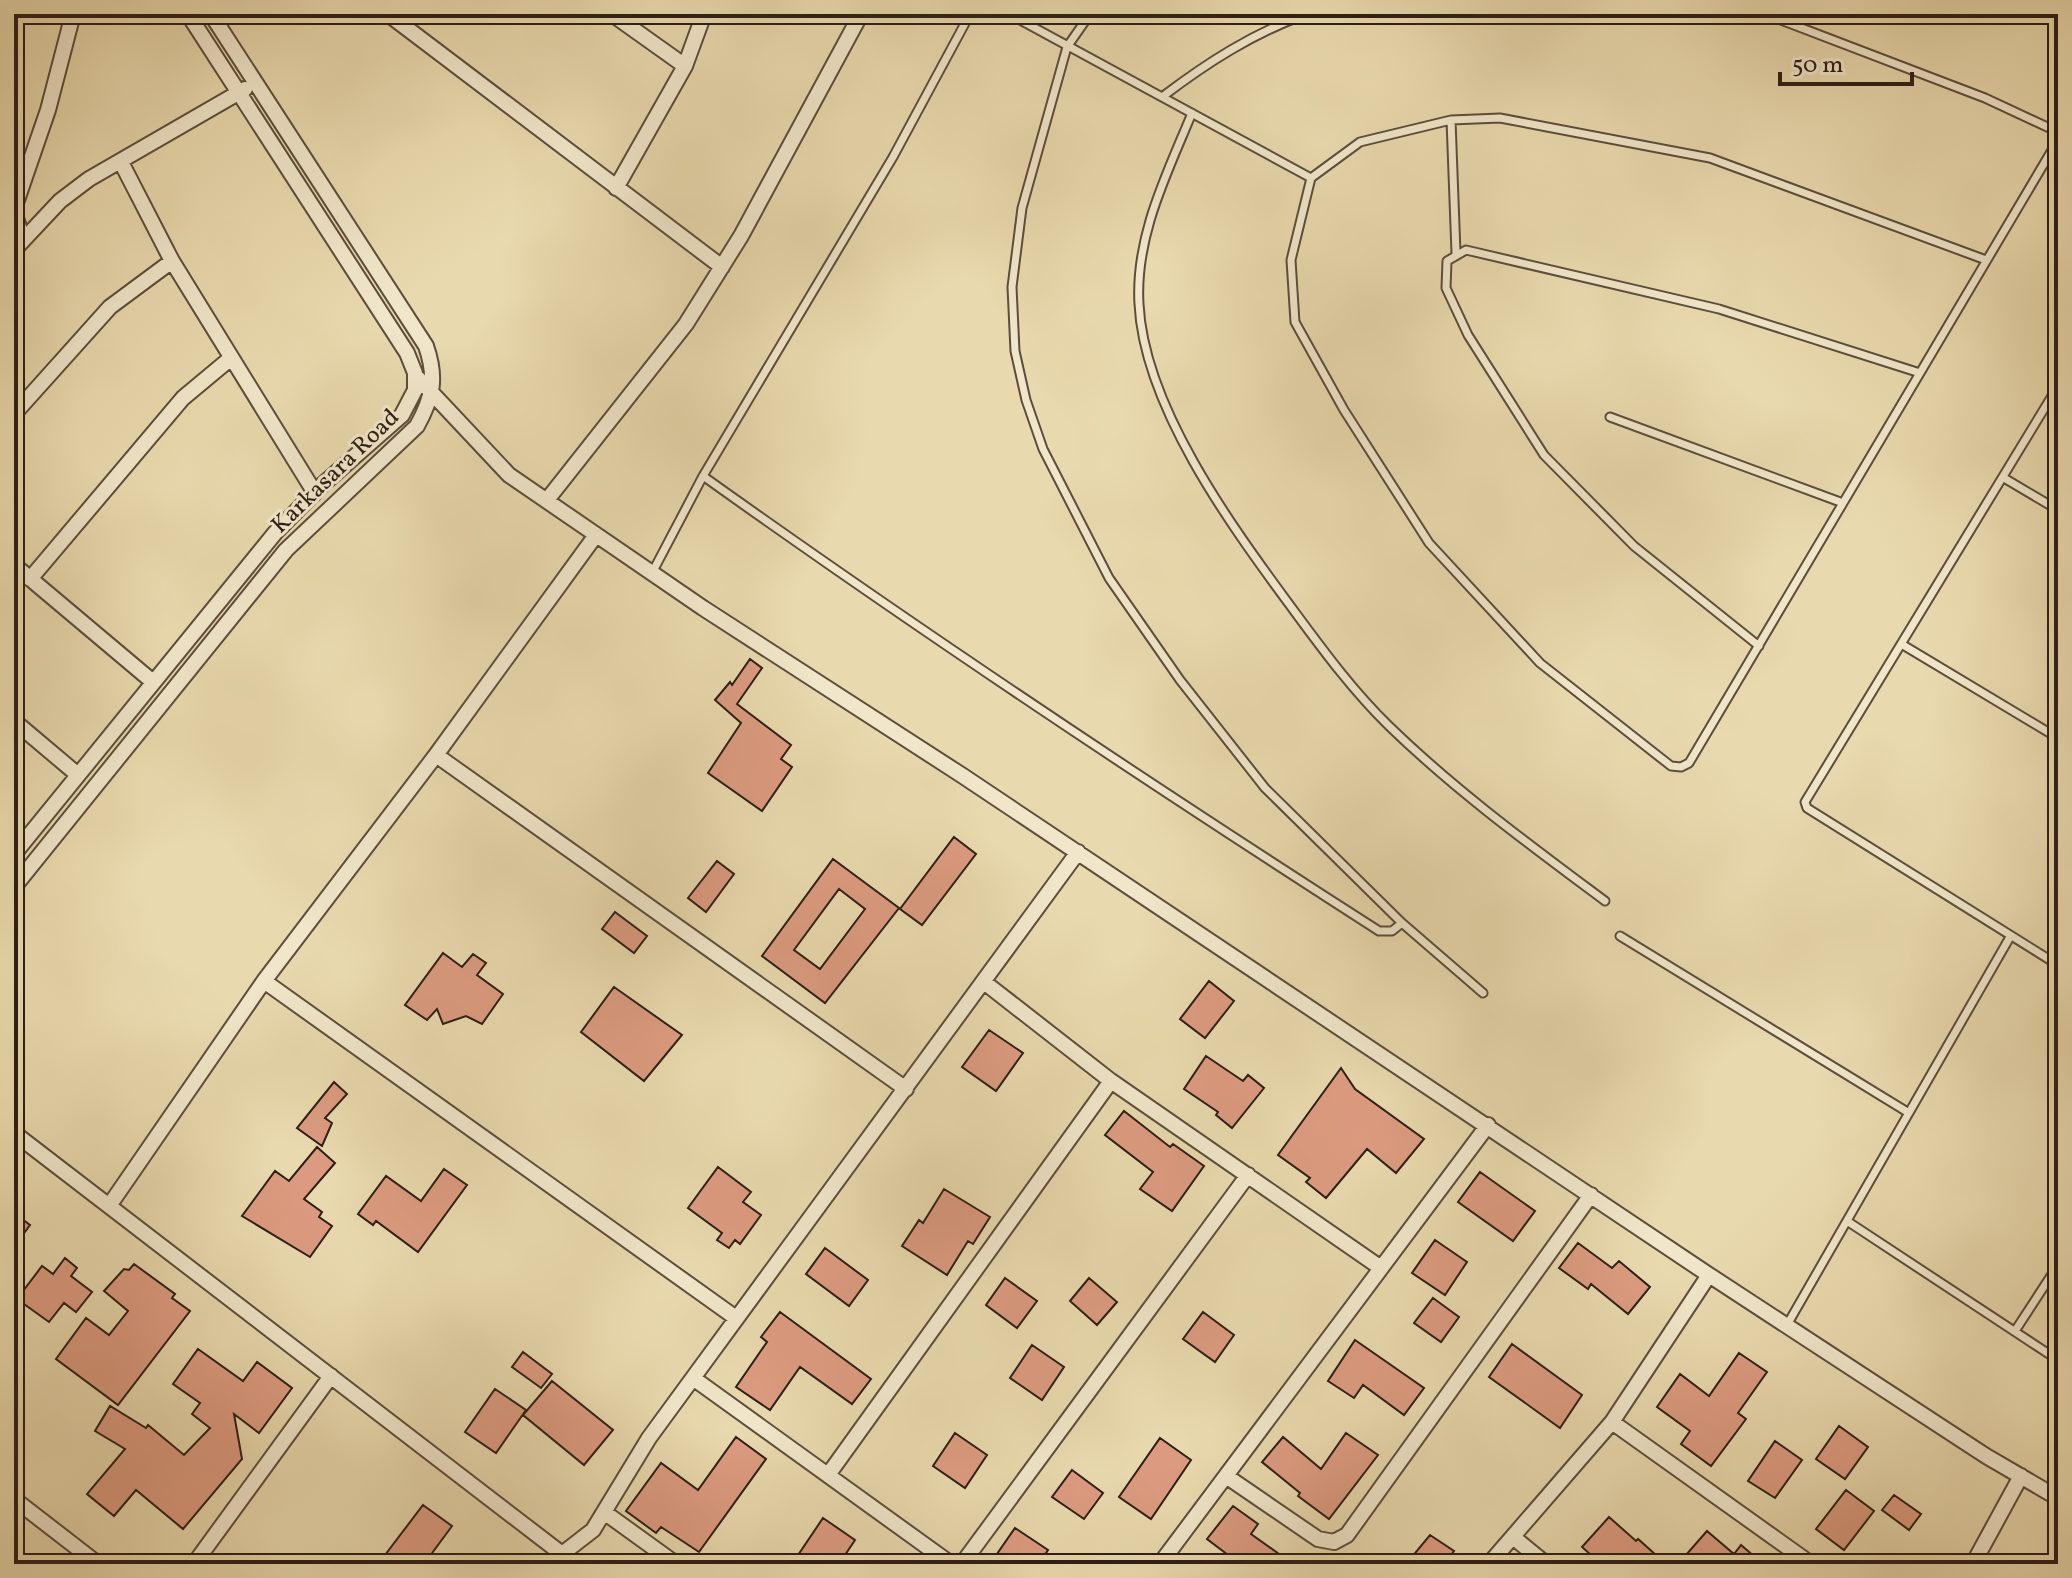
<svg xmlns="http://www.w3.org/2000/svg" width="2072" height="1578" viewBox="0 0 2072 1578" font-family="Vollkorn,serif">
<rect width="100%" height="100%" fill="#e9d9ae"/>
<filter id="stains"><feTurbulence type="fractalNoise" baseFrequency=".0025" numOctaves="4"/><feColorMatrix values="0 0 0 0 .2 0 0 0 0 .09 0 0 0 0 .02 0 0 0 .5 -.17"/></filter>
<radialGradient id="worn" r=".72"><stop offset=".6" stop-color="#630" stop-opacity="0"/><stop offset="1" stop-color="#630" stop-opacity=".3"/></radialGradient>
<path fill="#dc9b80" stroke="#2d1e14" stroke-width="2" fill-rule="evenodd" d="M 750,659 L 762,668 L 737,704 L 791,745 L 781,759 L 792,767 L 762,811 L 708,773 L 741,723 L 715,700 L 730,682 L 732,685 Z
M 954,837 L 976,854 L 922,925 L 900,909 Z
M 833,859 L 899,908 L 825,1003 L 762,956 ZM 839,889 L 865,909 L 820,969 L 794,950 Z
M 717,861 L 734,874 L 706,912 L 688,898 Z
M 615,912 L 647,936 L 634,953 L 602,929 Z
M 443,953 L 462,967 L 473,954 L 486,963 L 477,975 L 503,994 L 482,1024 L 466,1016 L 443,1024 L 437,1009 L 427,1020 L 405,1005 Z
M 1209,981 L 1234,1001 L 1205,1038 L 1180,1019 Z
M 614,987 L 682,1035 L 644,1081 L 581,1032 Z
M 989,1030 L 1023,1053 L 996,1091 L 962,1067 Z
M 1206,1056 L 1243,1081 L 1248,1075 L 1264,1088 L 1232,1128 L 1216,1115 L 1218,1112 L 1184,1089 Z
M 1341,1068 L 1355,1089 L 1424,1139 L 1396,1173 L 1367,1149 L 1326,1198 L 1306,1182 L 1310,1178 L 1278,1155 Z
M 334,1082 L 347,1094 L 325,1118 L 332,1123 L 322,1146 L 297,1128 Z
M 1124,1111 L 1170,1147 L 1173,1144 L 1204,1166 L 1172,1211 L 1140,1189 L 1153,1172 L 1105,1135 Z
M 317,1147 L 335,1163 L 304,1199 L 322,1212 L 319,1217 L 332,1226 L 310,1257 L 242,1216 L 275,1171 L 289,1181 Z
M 718,1167 L 751,1192 L 743,1202 L 761,1215 L 740,1244 L 735,1240 L 729,1248 L 717,1240 L 722,1233 L 688,1208 Z
M 444,1169 L 467,1185 L 418,1252 L 376,1221 L 373,1225 L 358,1214 L 386,1176 L 421,1201 Z
M 1480,1172 L 1535,1211 L 1513,1241 L 1458,1202 Z
M 944,1189 L 990,1217 L 973,1244 L 968,1241 L 947,1275 L 902,1246 L 919,1220 L 923,1223 Z
M 14,1213 L 30,1225 L 14,1247 Z
M 1435,1240 L 1467,1262 L 1445,1295 L 1412,1273 Z
M 1578,1243 L 1612,1268 L 1619,1261 L 1650,1287 L 1628,1314 L 1591,1284 L 1588,1289 L 1559,1268 Z
M 825,1248 L 868,1280 L 849,1306 L 806,1274 Z
M 65,1258 L 77,1268 L 71,1276 L 92,1292 L 76,1312 L 64,1303 L 49,1322 L 17,1299 L 42,1266 L 53,1274 Z
M 134,1264 L 175,1294 L 172,1298 L 190,1311 L 118,1405 L 56,1359 L 86,1318 L 109,1335 L 128,1311 L 104,1291 L 124,1269 L 129,1270 Z
M 1005,1278 L 1037,1301 L 1017,1328 L 986,1305 Z
M 1089,1278 L 1117,1302 L 1097,1325 L 1070,1301 Z
M 1433,1298 L 1459,1317 L 1441,1342 L 1414,1323 Z
M 780,1312 L 871,1379 L 852,1404 L 800,1367 L 770,1410 L 736,1387 L 767,1342 L 761,1337 Z
M 1203,1312 L 1234,1335 L 1215,1362 L 1183,1339 Z
M 1355,1340 L 1424,1388 L 1404,1415 L 1363,1385 L 1354,1398 L 1328,1381 Z
M 1512,1344 L 1582,1395 L 1560,1428 L 1489,1377 Z
M 1032,1345 L 1064,1367 L 1042,1400 L 1010,1378 Z
M 198,1349 L 243,1381 L 257,1362 L 292,1388 L 259,1433 L 234,1414 L 242,1459 L 183,1529 L 136,1490 L 114,1516 L 87,1494 L 125,1449 L 95,1431 L 110,1406 L 146,1428 L 148,1425 L 184,1455 L 210,1428 L 192,1414 L 200,1403 L 173,1384 Z
M 523,1352 L 552,1374 L 541,1388 L 512,1367 Z
M 1739,1353 L 1767,1372 L 1738,1413 L 1746,1419 L 1711,1466 L 1681,1444 L 1690,1431 L 1657,1407 L 1680,1374 L 1709,1396 Z
M 552,1381 L 613,1430 L 584,1465 L 523,1415 Z
M 495,1389 L 526,1410 L 496,1453 L 465,1432 Z
M 1839,1426 L 1868,1447 L 1845,1479 L 1816,1459 Z
M 955,1433 L 987,1455 L 965,1488 L 933,1466 Z
M 1346,1433 L 1378,1455 L 1329,1519 L 1298,1496 L 1300,1493 L 1262,1462 L 1283,1437 L 1321,1469 Z
M 736,1437 L 766,1459 L 699,1552 L 661,1527 L 656,1533 L 626,1511 L 661,1463 L 698,1490 Z
M 1160,1438 L 1191,1460 L 1151,1519 L 1119,1497 Z
M 1775,1441 L 1802,1460 L 1775,1498 L 1748,1481 Z
M 1072,1470 L 1103,1493 L 1084,1519 L 1052,1497 Z
M 1846,1490 L 1874,1511 L 1844,1550 L 1816,1529 Z
M 1894,1495 L 1921,1514 L 1909,1530 L 1882,1510 Z
M 423,1505 L 452,1526 L 424,1564 L 397,1564 L 385,1555 Z
M 1233,1506 L 1258,1524 L 1251,1534 L 1293,1564 L 1240,1564 L 1207,1539 Z
M 1609,1517 L 1636,1541 L 1638,1539 L 1666,1564 L 1601,1564 L 1582,1547 Z
M 823,1518 L 855,1540 L 839,1564 L 792,1564 Z
M 1015,1528 L 1048,1550 L 1039,1564 L 990,1564 Z
M 1707,1531 L 1734,1554 L 1741,1545 L 1763,1564 L 1678,1564 Z
M 1430,1535 L 1454,1551 L 1444,1564 L 1406,1564 Z"/>
<g fill="none" stroke-linecap="round" stroke-linejoin="round">
<g stroke="#5c4d3a" stroke-width="11">
<path id="lane" d="M 1009,14 L 1311,178
M 1090,14 L 1067,47 L 1022,208 L 1012,287 L 1015,351 L 1026,400 L 1043,449 L 1109,578 L 1180,680 L 1265,788 L 1402,923 L 1483,993
M 1765,14 L 1985,98 L 2058,132
M 1162,97 C 1208,62 1252,34 1306,14
M 1192,113 C 1167,174 1135,236 1139,304 C 1144,406 1230,524 1289,604 C 1320,646 1351,689 1389,726 C 1456,791 1530,845 1605,901
M 1451,120 L 1456,253
M 1986,260 L 1710,158 L 1500,118 L 1451,120 L 1360,142 L 1311,178 L 1291,260 L 1295,322 L 1344,410 L 1429,543 L 1540,663 L 1671,766 L 1681,767 L 1689,763 L 2058,140
M 2058,386 L 1805,802 L 1807,808 L 2058,965
M 1610,417 L 1843,503
M 703,476 C 924,634 1150,784 1379,931 L 1392,931 L 1402,923
M 2004,478 L 2058,510
M 652,573 L 703,476 L 893,157 L 970,14
M 1903,645 L 2058,738
M 1759,646 L 1634,546 L 1544,455 L 1468,335 L 1446,288 L 1447,261 L 1466,250 L 1719,309 L 1920,373
M 1620,936 L 1909,1113
M 1847,1221 L 2058,1360
M 1787,1325 L 2010,937
M 2015,1331 L 2058,1265"/>
</g>
<g stroke="#5c4d3a" stroke-width="18">
<path id="street" d="M 388,14 L 722,267
M 612,14 L 685,66
M 121,162 L 172,261 L 315,493
M 616,188 L 685,66 L 704,14
M 23,240 L 16,218 L 16,203 L 48,110 L 73,14
M 14,250 L 60,201 L 89,179 L 245,89
M 415,375 L 509,475 L 703,608 L 963,776 L 1709,1275 L 1986,1456 L 2058,1498
M 14,414 L 110,307 L 172,261
M 547,500 L 686,324 L 741,236 L 861,14
M 14,565 L 153,682
M 30,579 L 183,398 L 231,358
M 14,721 L 78,775
M 436,755 L 906,1089
M 14,854 L 275,533 L 321,486 L 402,415 L 415,390 L 415,373 L 407,353 L 188,14
M 14,887 L 286,550 L 417,426 C 433,397 437,378 426,346 L 211,14
M 264,981 L 736,1318
M 984,982 L 1111,1081 L 1381,1268
M 14,1133 L 562,1554
M 109,1206 L 264,981 L 436,755 L 596,535
M 693,1378 L 951,1564
M 1612,1422 L 1811,1564
M 828,1475 L 1111,1081
M 1226,1476 L 1318,1539 L 1334,1542 L 1347,1535 L 1591,1195
M 14,1499 L 98,1564
M 604,1512 L 676,1564
M 1513,1537 L 1546,1564
M 194,1564 L 331,1376
M 555,1564 L 562,1554 L 593,1530 L 649,1438 L 1078,852
M 962,1564 L 1248,1175
M 1160,1564 L 1488,1125
M 1489,1564 L 1612,1422 L 1709,1275
M 1973,1564 L 2021,1476"/>
</g>
<use href="#lane" stroke="#f1e6ca" stroke-width="7"/>
<use href="#street" stroke="#f1e6ca" stroke-width="14"/>
</g>
<g text-anchor="middle" dominant-baseline="central" stroke-width="6" stroke-linejoin="round" paint-order="stroke">
<g font-size="24" fill="#2d1e14" stroke="#f1e6ca">
<text transform="translate(336 472) rotate(-44)">Karkasara Road</text>
</g>
</g>
<rect width="2072" height="1578" fill="none" stroke="#e9d9ae" stroke-width="48"/>
<rect x="16" y="16" width="2040" height="1546" fill="none" stroke="#2d1e14" stroke-width="4"/>
<rect x="24" y="24" width="2024" height="1530" fill="none" stroke="#2d1e14" stroke-width="2"/>
<path d="M1780 72v12h132v-12" fill="none" stroke="#2d1e14" stroke-width="4"/>
<text x="1792" y="72" font-size="24" fill="#2d1e14" stroke="#f1e6ca" stroke-width="6" paint-order="stroke">50 m</text>
<rect width="100%" height="100%" filter="url(#stains)"/>
<rect width="100%" height="100%" fill="url(#worn)"/>
</svg>
